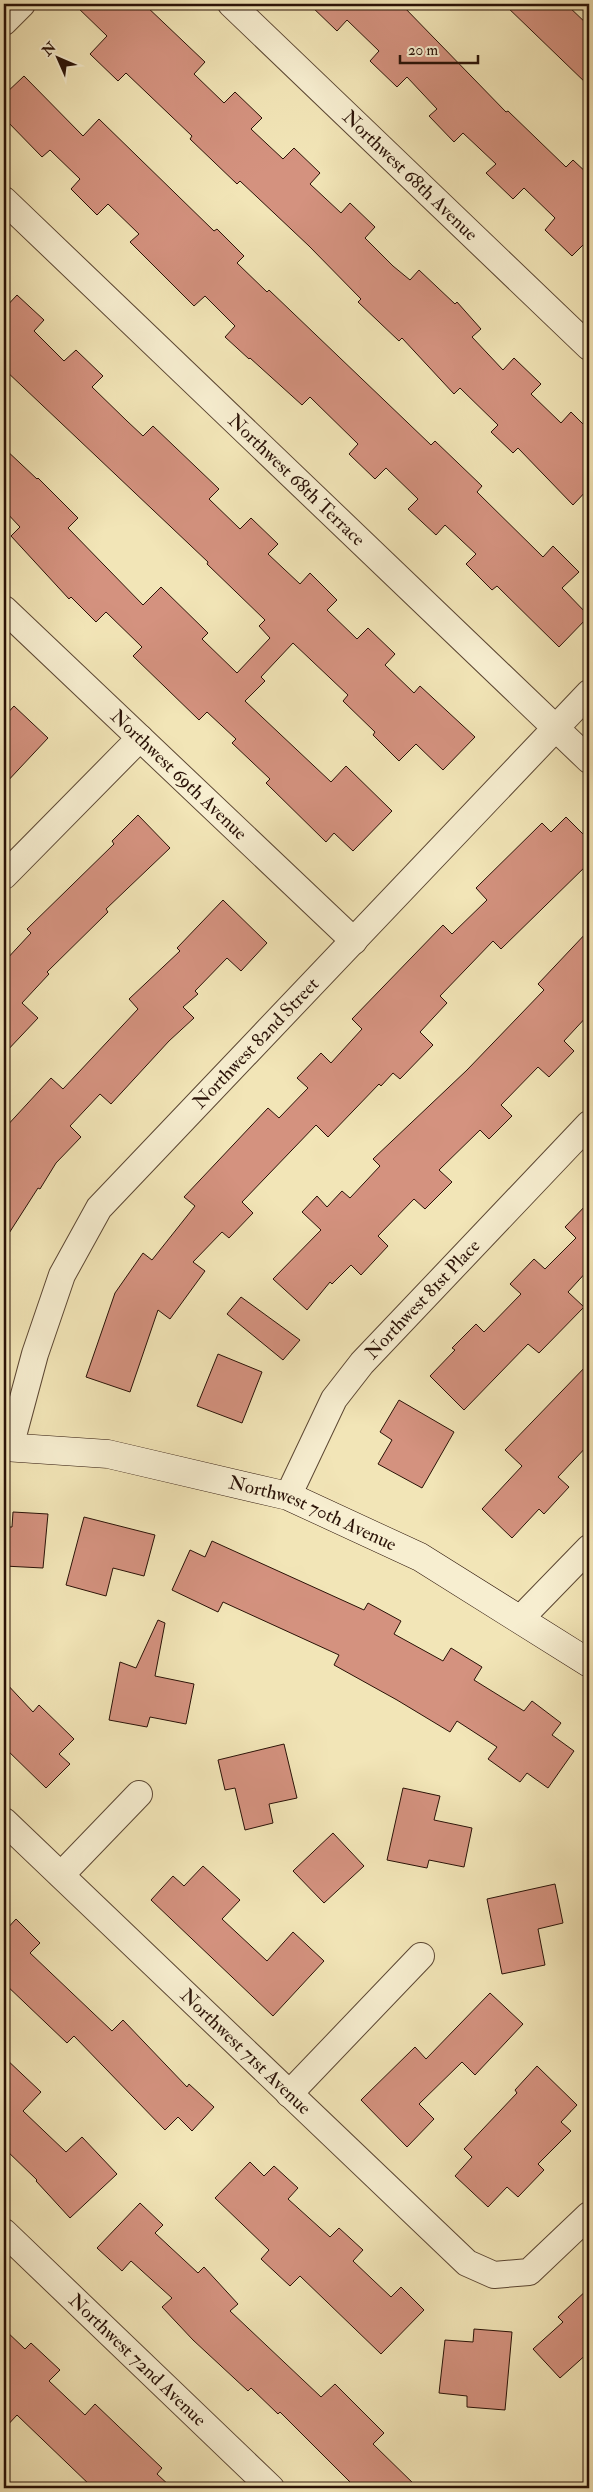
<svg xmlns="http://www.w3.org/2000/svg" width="593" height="2492" viewBox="0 0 593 2492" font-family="'IM FELL Double Pica',serif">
<rect width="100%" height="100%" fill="#f2e5b7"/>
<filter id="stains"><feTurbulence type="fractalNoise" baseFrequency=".004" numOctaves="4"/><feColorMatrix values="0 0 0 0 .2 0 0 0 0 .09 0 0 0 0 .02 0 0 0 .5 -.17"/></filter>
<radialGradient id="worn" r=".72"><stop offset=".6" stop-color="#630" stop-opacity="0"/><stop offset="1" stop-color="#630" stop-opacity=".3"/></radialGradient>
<path fill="#d4927f" stroke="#2a1207" d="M 74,4 L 144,4 L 205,62 L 194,74 L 224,103 L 235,92 L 262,118 L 251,129 L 283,159 L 294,148 L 320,173 L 310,184 L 341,213 L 350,203 L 375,227 L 365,238 L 393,266 L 410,280 L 419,270 L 455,304 L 457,302 L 481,329 L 472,337 L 503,370 L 514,358 L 541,384 L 531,394 L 561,423 L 571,412 L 589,430 L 589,488 L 573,505 L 518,448 L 513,453 L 491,432 L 498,425 L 460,388 L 454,394 L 402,338 L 399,341 L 358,302 L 361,299 L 309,246 L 240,181 L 237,184 L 190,139 L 192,136 L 126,73 L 118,81 L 90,54 L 107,36 Z
M 309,4 L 401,4 L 506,112 L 508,111 L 566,167 L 573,160 L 589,175 L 589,239 L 572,256 L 545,230 L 555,218 L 524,188 L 513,199 L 486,173 L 496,164 L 463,133 L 454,142 L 429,116 L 437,109 L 407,77 L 397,87 L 370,61 L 379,51 L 347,20 L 337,31 Z
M 504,4 L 566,4 L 589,26 L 589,86 Z
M 24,76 L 83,136 L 99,119 L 214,231 L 217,229 L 244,256 L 237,263 L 267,292 L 269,290 L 431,445 L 435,441 L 482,486 L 477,492 L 543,557 L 553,546 L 579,572 L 562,588 L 589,616 L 559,647 L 497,586 L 492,590 L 466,564 L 476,554 L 445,525 L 436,535 L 408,509 L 418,499 L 386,468 L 375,479 L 349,454 L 358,444 L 310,397 L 302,405 L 250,358 L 249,359 L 225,337 L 235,326 L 205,296 L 194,306 L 130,242 L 139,234 L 108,204 L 97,215 L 71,189 L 80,179 L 50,150 L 42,157 L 4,118 L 4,95 Z
M 17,295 L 44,320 L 34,331 L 64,361 L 76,350 L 103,376 L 92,387 L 127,421 L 143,436 L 153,426 L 219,489 L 209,499 L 240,529 L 251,518 L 278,544 L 268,554 L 300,584 L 310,573 L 337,600 L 327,610 L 357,639 L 368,628 L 395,654 L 385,665 L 414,693 L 420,686 L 475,737 L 443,770 L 416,744 L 399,761 L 373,735 L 375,732 L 343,701 L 348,695 L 293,643 L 261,677 L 265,681 L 245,701 L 331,782 L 346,766 L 392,811 L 353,851 L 334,833 L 326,842 L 266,783 L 270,779 L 232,743 L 236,739 L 207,712 L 199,720 L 133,656 L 142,647 L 106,612 L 96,622 L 71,597 L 69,599 L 11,536 L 20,527 L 4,510 L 4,448 L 37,479 L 38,478 L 78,518 L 68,528 L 143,605 L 161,587 L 208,633 L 202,639 L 237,673 L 270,638 L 259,626 L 265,620 L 207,564 L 208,562 L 4,369 L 4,309 Z
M 14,706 L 48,738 L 4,785 L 4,717 Z
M 138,815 L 170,848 L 106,909 L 108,912 L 47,972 L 49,974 L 22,1003 L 38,1018 L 4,1054 L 4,962 L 31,933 L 27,929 L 114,844 L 112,841 Z
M 566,817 L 589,840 L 589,863 L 501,949 L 493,941 L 440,996 L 447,1003 L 420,1032 L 433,1045 L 400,1079 L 393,1073 L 381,1086 L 379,1084 L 328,1137 L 316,1125 L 242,1202 L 253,1213 L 229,1238 L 222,1232 L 193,1262 L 205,1271 L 170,1319 L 158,1310 L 130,1392 L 86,1377 L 115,1293 L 143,1253 L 152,1260 L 195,1206 L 184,1197 L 268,1108 L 279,1118 L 308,1088 L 297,1078 L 321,1053 L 331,1063 L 362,1029 L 352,1019 L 443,925 L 452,934 L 487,900 L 476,888 L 542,823 L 551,832 Z
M 223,900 L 267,943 L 241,971 L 227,958 L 195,991 L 198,994 L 183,1007 L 194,1018 L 169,1041 L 111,1104 L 100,1094 L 70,1126 L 81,1137 L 56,1163 L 40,1189 L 38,1188 L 4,1241 L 4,1129 L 51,1078 L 63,1089 L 138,1009 L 129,999 L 180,951 L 177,948 Z
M 589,930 L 589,1014 L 564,1041 L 574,1051 L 549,1077 L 538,1067 L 501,1105 L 512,1116 L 489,1139 L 480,1130 L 439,1170 L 452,1182 L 425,1209 L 414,1199 L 378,1236 L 388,1246 L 361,1275 L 351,1265 L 332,1284 L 330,1282 L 307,1310 L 273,1279 L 321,1230 L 302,1212 L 317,1196 L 327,1207 L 342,1191 L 350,1198 L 380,1166 L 373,1159 L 467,1070 L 544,990 L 538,984 Z
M 589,1202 L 589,1269 L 568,1292 L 584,1307 L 539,1353 L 528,1344 L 464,1410 L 430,1376 L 455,1350 L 452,1348 L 476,1324 L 484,1332 L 521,1294 L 510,1284 L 534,1259 L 545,1269 L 576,1238 L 565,1227 Z
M 241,1297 L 300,1340 L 283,1360 L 227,1314 Z
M 218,1354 L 262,1372 L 242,1423 L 197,1406 Z
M 589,1363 L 589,1444 L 558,1477 L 569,1487 L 544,1514 L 539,1509 L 512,1538 L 482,1509 L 522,1466 L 505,1450 Z
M 399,1400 L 454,1432 L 422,1488 L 378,1464 L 392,1440 L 380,1432 Z
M 13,1512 L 48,1514 L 43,1568 L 4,1566 L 4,1527 L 12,1527 Z
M 84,1517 L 155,1535 L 144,1576 L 113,1568 L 106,1596 L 66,1585 Z
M 212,1541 L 364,1610 L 368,1603 L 401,1621 L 394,1634 L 443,1661 L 451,1648 L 482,1667 L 474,1680 L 524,1711 L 532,1701 L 561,1723 L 552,1735 L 574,1751 L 548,1788 L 527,1773 L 520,1782 L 488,1759 L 497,1747 L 457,1721 L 450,1732 L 397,1700 L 334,1665 L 339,1655 L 223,1602 L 218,1612 L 172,1590 L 190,1550 L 205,1557 Z
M 158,1620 L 165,1623 L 155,1676 L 194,1684 L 186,1724 L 150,1717 L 147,1727 L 109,1720 L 120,1662 L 136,1668 Z
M 4,1681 L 33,1712 L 39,1705 L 74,1739 L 59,1754 L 70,1764 L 46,1788 L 4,1747 Z
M 284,1744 L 297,1798 L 269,1804 L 273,1823 L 245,1830 L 235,1788 L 225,1790 L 218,1760 Z
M 403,1788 L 440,1796 L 434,1820 L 472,1828 L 464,1867 L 429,1860 L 427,1868 L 387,1860 Z
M 333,1833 L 364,1866 L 324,1903 L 293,1871 Z
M 203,1866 L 240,1900 L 222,1919 L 267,1961 L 293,1932 L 324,1961 L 273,2016 L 151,1900 L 173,1876 L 184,1886 Z
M 555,1884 L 563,1923 L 538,1929 L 545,1965 L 502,1974 L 487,1899 Z
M 16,1919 L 40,1943 L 30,1953 L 112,2031 L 123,2020 L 187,2087 L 189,2084 L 214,2107 L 192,2131 L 178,2117 L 165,2130 L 74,2036 L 67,2043 L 4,1983 L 4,1932 Z
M 490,1993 L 523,2024 L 475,2075 L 462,2062 L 419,2104 L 434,2119 L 407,2147 L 361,2100 L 415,2047 L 426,2059 Z
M 4,2057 L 41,2092 L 23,2111 L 66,2152 L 82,2137 L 117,2174 L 70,2218 L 36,2181 L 37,2180 L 4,2148 Z
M 537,2066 L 577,2105 L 561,2122 L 571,2131 L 538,2164 L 544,2170 L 518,2197 L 507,2187 L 488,2207 L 455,2176 L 472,2157 L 464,2149 L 517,2093 L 515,2090 Z
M 250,2162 L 264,2176 L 274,2166 L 298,2188 L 288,2199 L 330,2237 L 339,2228 L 363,2250 L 353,2261 L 391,2297 L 401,2287 L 424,2310 L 381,2354 L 300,2276 L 290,2286 L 261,2259 L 269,2250 L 215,2198 Z
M 140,2203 L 163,2225 L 155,2233 L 198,2273 L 204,2267 L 238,2304 L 230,2311 L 321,2397 L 335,2384 L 384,2433 L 373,2444 L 418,2488 L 356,2488 L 280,2412 L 278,2414 L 251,2388 L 248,2391 L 193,2340 L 162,2307 L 172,2298 L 131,2261 L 122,2271 L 97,2248 Z
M 589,2288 L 589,2352 L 560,2378 L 533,2349 L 563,2322 L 558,2317 Z
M 4,2329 L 25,2349 L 31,2343 L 60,2370 L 49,2381 L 85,2415 L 95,2404 L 162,2468 L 157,2474 L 172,2488 L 93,2488 L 17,2415 L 4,2429 Z
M 474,2329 L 512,2332 L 505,2410 L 467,2407 L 467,2396 L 439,2393 L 445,2340 L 473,2342 Z"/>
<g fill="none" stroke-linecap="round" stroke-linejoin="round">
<g stroke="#5c4733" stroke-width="28">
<g id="street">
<path id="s1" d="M 231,4 L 589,347"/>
<path d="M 4,22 L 22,4"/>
<path id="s2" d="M 4,200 L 589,760"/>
<path id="s3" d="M 4,609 L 354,941"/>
<path d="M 4,876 L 140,738"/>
<path id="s4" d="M 10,1447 L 35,1354 L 62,1275 L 99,1208 L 589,693"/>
<path id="s5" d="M 288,1496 L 334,1399 L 362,1363 L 589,1124"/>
<path d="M 521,1618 L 589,1548"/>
<path id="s6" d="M 4,1821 L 467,2263 L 494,2275 L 529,2272 L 589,2215"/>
<path d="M 61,1875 L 139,1794"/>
<path d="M 289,2094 L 421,1956"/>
<path id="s7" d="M 4,2232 L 271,2488"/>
</g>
</g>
<g stroke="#2a1207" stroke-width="29">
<g id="secondary">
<path id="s8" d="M 4,1447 L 108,1454 L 288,1496 L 420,1557 L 589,1663"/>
</g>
</g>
<use href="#street" stroke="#f7eed0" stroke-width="26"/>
<use href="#secondary" stroke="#f7eed0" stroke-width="28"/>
</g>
<g text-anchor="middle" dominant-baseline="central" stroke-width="5" stroke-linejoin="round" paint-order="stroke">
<g font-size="19" fill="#2a1207" stroke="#f7eed0">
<text stroke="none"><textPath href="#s1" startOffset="248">Northwest 68th Avenue</textPath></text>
<text stroke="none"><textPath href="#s2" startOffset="405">Northwest 68th Terrace</textPath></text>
<text stroke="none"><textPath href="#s3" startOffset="241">Northwest 69th Avenue</textPath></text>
<text stroke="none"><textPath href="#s4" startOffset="484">Northwest 82nd Street</textPath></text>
<text stroke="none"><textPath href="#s5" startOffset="241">Northwest 81st Place</textPath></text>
<text stroke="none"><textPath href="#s8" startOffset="318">Northwest 70th Avenue</textPath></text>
<text stroke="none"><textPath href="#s6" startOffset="334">Northwest 71st Avenue</textPath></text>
<text stroke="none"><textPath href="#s7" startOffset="185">Northwest 72nd Avenue</textPath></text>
</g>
</g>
<rect width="593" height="2492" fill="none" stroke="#f2e5b7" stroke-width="20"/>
<rect x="5" y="5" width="583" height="2482" fill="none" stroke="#2a1207" stroke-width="2.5"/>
<rect x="10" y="10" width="573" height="2472" fill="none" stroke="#2a1207"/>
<g transform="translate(58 58) rotate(315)" stroke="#f7eed0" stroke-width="4" paint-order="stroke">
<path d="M0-4L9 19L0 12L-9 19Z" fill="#2a1207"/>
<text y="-8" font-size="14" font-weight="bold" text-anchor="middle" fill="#2a1207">N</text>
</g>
<path d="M400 55v8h78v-8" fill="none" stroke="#2a1207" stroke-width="2.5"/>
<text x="408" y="55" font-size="15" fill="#2a1207" stroke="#f7eed0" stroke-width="4" paint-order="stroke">20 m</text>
<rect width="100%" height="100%" filter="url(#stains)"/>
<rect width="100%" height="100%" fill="url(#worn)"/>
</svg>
